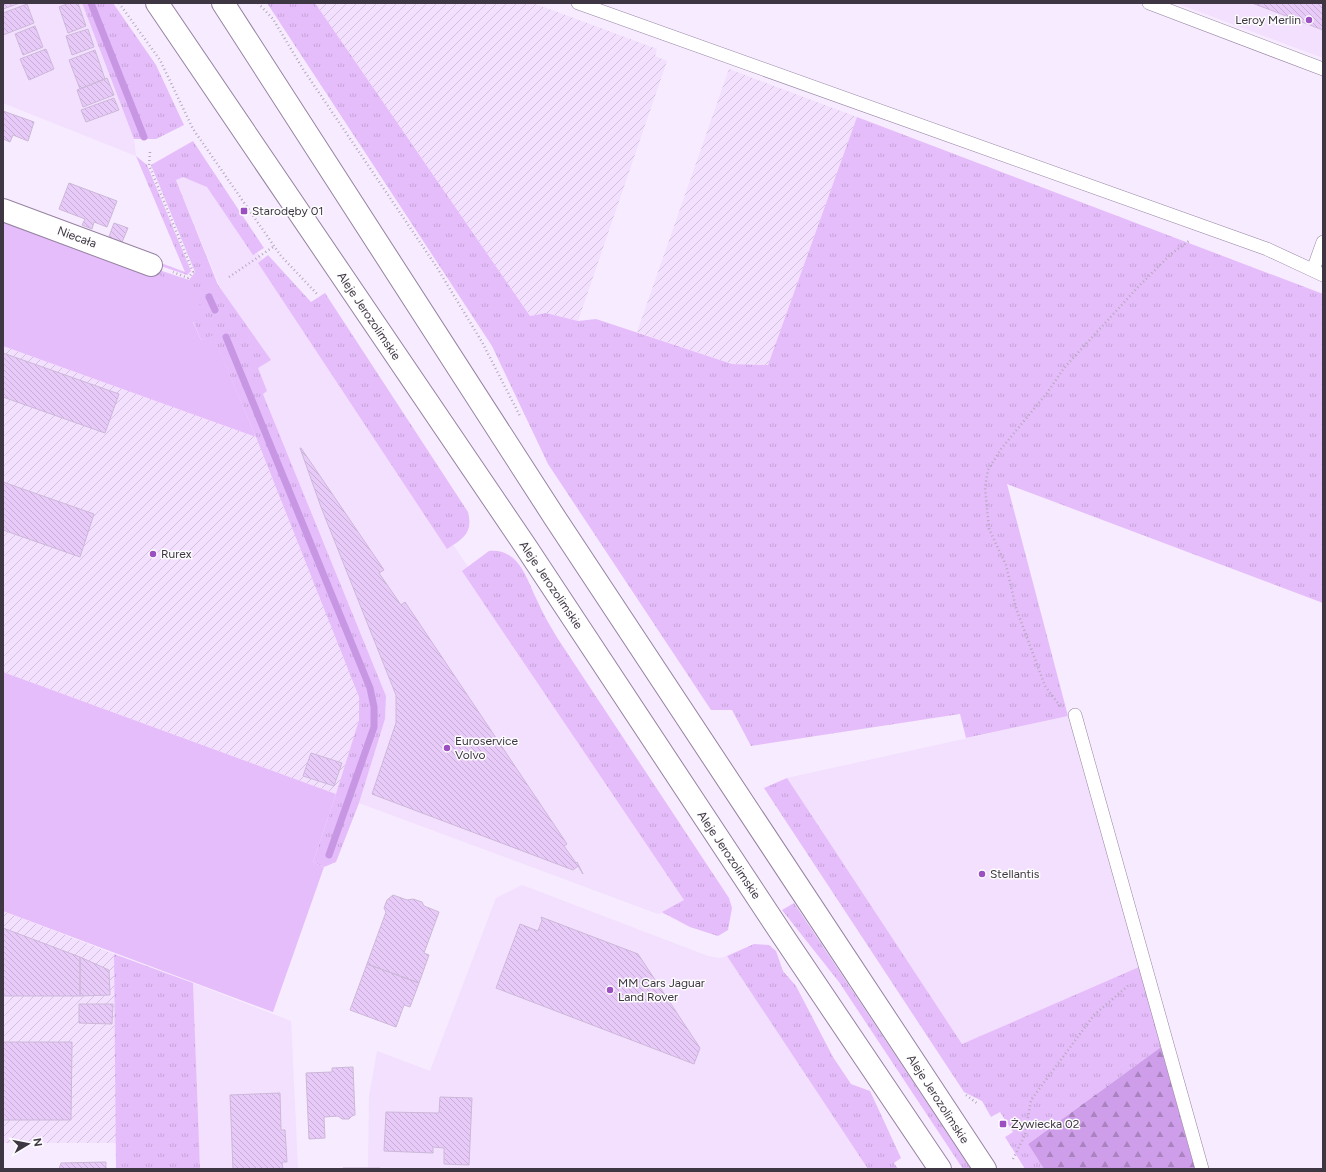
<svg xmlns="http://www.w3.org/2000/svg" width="1326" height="1172" viewBox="0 0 1326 1172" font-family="Figtree,sans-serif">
<defs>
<pattern id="industrial-furrows" width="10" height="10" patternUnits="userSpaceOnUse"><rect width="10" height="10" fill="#f3dffe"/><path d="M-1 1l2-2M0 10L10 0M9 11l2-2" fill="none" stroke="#d1c0db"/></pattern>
<pattern id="grass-tufts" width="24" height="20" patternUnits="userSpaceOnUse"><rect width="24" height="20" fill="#e5bdfb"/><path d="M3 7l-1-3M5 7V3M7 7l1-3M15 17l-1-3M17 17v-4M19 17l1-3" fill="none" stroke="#c6a3d8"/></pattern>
<pattern id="forest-firs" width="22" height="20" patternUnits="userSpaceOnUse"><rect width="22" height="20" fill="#cf9eea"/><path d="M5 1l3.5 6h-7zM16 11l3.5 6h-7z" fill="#a982bf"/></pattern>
<pattern id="building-back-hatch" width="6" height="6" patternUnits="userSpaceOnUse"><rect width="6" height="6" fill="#e8caf9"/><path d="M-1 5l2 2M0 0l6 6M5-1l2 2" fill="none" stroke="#c8aed7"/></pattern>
</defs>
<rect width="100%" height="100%" fill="#f7ebff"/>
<path fill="#f3dffe" d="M 3,3 L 82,3 L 134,139 L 136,156 L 3,103 Z
M 1176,3 L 1323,3 L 1323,58 Z
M 191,153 L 263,260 L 713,934 L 690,927 L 662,913 L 658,914 L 359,803 L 385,719 L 386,696 L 171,167 Z
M 1068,716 L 1139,967 L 962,1044 L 787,778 Z
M 522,885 L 708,956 L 720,958 L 727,956 L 868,1169 L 325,1169 L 368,1168 L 369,1096 L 377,1051 L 430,1071 L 496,898 Z
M 193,983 L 291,1021 L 298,1169 L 200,1169 Z"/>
<path fill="url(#industrial-furrows)" d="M 315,3 L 533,3 L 657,49 L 655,56 L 667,61 L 578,321 L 546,313 L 530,316 Z
M 729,69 L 857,117 L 768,365 L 732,364 L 637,332 Z
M 3,346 L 256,437 L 359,697 L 359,720 L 336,794 L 3,672 Z
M 3,911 L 114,954 L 116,1143 L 3,1143 Z"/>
<path fill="url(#grass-tufts)" d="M 82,3 L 113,3 L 156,65 L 184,125 L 156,139 L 134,139 Z
M 267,3 L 315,3 L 530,316 L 546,313 L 578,321 L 596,319 L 732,364 L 768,365 L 857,117 L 1323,294 L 1323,603 L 1007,484 L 1068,716 L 966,738 L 960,714 L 751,746 L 732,710 L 711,710 L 548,464 L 492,346 Z
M 193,141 L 264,248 L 253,255 L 207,187 L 183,177 L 176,180 L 218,285 L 271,360 L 258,368 L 267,391 L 263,394 L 386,696 L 385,719 L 359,803 L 336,862 L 324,867 L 313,862 L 336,794 L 359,720 L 359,697 L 256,437 L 213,336 L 201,340 L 193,321 L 204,316 L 3,218 L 189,280 L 195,272 L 151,165 Z
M 136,156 L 147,165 L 191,271 L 187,275 L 152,263 L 153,260 L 185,272 Z
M 268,255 L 311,302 L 325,293 L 468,512 C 473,533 464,538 447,549 L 258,263 Z
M 489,551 C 518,548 526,577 536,598 C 542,612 550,626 558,639 L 729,898 L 732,908 L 728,930 L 718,936 L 690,927 L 662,912 L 684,900 L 462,571 Z
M 787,778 L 962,1044 L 1139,967 L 1161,1047 L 1028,1144 L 1044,1169 L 1025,1169 L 1005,1137 L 1013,1132 L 1000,1112 L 991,1117 L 982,1101 L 964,1092 L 764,788 Z
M 794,903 L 971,1169 L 963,1169 L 839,982 L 782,910 Z
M 754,944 L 769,945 L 776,951 L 783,971 L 796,986 L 833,1057 L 851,1084 L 870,1091 L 901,1158 L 894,1163 L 898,1169 L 868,1169 L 727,956 Z
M 114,954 L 193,983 L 200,1169 L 116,1169 Z"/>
<path fill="url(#forest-firs)" d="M 1161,1047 L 1195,1169 L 1044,1169 L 1028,1144 Z"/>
<path fill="#e5bdfb" d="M 3,218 L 191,287 L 205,316 L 193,322 L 201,340 L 213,335 L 256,437 L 3,346 Z
M 3,672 L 336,794 L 313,862 L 324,867 L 273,1012 L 3,911 Z"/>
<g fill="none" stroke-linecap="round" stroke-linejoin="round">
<path stroke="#c897e3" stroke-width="7" d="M 91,3 L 144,137
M 209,297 L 215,310
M 226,337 L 370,688 L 374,707 L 374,727 L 329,855"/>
</g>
<path fill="url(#building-back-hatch)" stroke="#ccb8d8" d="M 3,3 L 20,3 L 3,9 Z
M 69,3 L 78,3 L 86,26 L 68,33 L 59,7 Z
M 1252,3 L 1323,3 L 1323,30 L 1268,9 Z
M 27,4 L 34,23 L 3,35 L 3,13 Z
M 35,26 L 43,47 L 23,55 L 15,34 Z
M 88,29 L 94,47 L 72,55 L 66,36 Z
M 46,49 L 54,69 L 29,80 L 20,59 Z
M 95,50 L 105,79 L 80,89 L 69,60 Z
M 107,78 L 114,95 L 83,107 L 77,90 Z
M 114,98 L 119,110 L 86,122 L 81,110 Z
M 3,111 L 34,122 L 28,141 L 13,135 L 10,142 L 3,139 Z
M 69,183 L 117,201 L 107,227 L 94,222 L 92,229 L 82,225 L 85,219 L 59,209 Z
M 114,223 L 128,228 L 120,247 L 107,242 Z
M 3,353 L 119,394 L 105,433 L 3,397 Z
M 300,448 L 301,448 L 384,570 L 379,573 L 401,605 L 405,602 L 567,844 L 564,846 L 576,863 L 577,862 L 583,874 L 578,866 L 573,870 L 372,794 L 396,723 L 396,695 L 321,507 Z
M 3,482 L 94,514 L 80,557 L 3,530 Z
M 311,753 L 342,763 L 334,786 L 303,776 Z
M 393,895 L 407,900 L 413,899 L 422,902 L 424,906 L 439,912 L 424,953 L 429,955 L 419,983 L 367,964 L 386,912 L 384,908 L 387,900 Z
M 541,917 L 638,954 L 700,1048 L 694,1064 L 496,988 L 520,924 L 538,931 L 542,920 Z
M 3,928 L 80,957 L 80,996 L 3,996 Z
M 80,957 L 109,970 L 110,995 L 80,996 Z
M 367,964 L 419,983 L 410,1007 L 404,1005 L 396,1027 L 350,1010 Z
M 79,1004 L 113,1004 L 112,1024 L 79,1023 Z
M 3,1042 L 72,1042 L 71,1120 L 3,1120 Z
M 353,1067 L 355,1115 L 352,1116 L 349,1119 L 342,1119 L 338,1116 L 324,1117 L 325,1138 L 309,1139 L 306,1073 L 332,1072 L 332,1068 Z
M 280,1093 L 281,1130 L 285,1130 L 287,1162 L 282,1162 L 283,1169 L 233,1169 L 230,1095 Z
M 440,1097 L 472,1098 L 469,1165 L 444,1164 L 444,1148 L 433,1147 L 433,1153 L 384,1151 L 386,1112 L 439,1113 Z
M 106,1162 L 106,1169 L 59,1169 L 61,1163 Z
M 343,1168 L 380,1168 L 380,1169 L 343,1169 Z"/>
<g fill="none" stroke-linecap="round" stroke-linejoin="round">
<g stroke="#9683a1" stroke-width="14">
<path id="service" d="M 578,3 L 1267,249 L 1323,275
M 1149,3 L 1323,69
M 1313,270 L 1323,242
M 1075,715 L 1202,1169"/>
</g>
<g stroke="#9683a1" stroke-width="24">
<path id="minor" d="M 3,210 L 151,265"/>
</g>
<g stroke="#9683a1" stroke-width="24">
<path id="secondary" d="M 157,3 L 526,547 L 783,936 L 940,1169
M 223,3 L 555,518 L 985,1169"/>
</g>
<path stroke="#b4a9ba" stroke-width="2.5" stroke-dasharray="1 3" stroke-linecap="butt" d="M 119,3 L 160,60 L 193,129 L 281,256 L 318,295
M 258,3 L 273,19 L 303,69 L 436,266 L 482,342 L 520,416
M 150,152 L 149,165 L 193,272 L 188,278 L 173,272
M 229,277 L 273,247
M 1060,706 L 1045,686 L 1016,608 L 1006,565 L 989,529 L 985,487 L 988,470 L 1001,449 L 1047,393 L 1064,368 L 1139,286 L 1171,254 L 1189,241
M 966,1095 L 978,1104
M 1013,1159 L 1025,1135 L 1031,1100 L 1094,1015 L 1130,984"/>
<use href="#service" stroke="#fff" stroke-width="13"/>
<use href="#minor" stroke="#fff" stroke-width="22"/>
<use href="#secondary" stroke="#fff" stroke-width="22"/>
</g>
<g fill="#9c4fc1" stroke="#fdfdfd" stroke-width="1.5">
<circle cx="1309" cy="20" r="4"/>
<rect x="240" y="207" width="8" height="8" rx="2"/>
<circle cx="153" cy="554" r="4"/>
<circle cx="447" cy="748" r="4"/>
<circle cx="982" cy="874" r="4"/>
<circle cx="610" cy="990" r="4"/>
<rect x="999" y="1120" width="8" height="8" rx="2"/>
</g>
<g text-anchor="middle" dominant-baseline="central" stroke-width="3" stroke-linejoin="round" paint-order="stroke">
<g font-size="12" fill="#3e3642" stroke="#fdfdfd" text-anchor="start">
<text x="1301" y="20" text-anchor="end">Leroy Merlin</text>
<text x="252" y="211">Starodęby 01</text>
<text x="161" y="554">Rurex</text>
<text x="455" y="741">Euroservice<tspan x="455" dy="14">Volvo</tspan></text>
<text x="990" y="874">Stellantis</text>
<text x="618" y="983">MM Cars Jaguar<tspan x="618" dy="14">Land Rover</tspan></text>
<text x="1011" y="1124">Żywiecka 02</text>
</g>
<g font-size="12" fill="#3e3642" stroke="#fdfdfd">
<text transform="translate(77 237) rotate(20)">Niecała</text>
<text transform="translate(369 316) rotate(56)">Aleje Jerozolimskie</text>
<text transform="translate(551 585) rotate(56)">Aleje Jerozolimskie</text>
<text transform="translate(729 855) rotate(56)">Aleje Jerozolimskie</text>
<text transform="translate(938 1099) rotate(57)">Aleje Jerozolimskie</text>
</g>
</g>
<rect width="1326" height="1172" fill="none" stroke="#3e3642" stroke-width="8"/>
<g transform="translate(28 1144) rotate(80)" stroke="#fdfdfd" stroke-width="3" paint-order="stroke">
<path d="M0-3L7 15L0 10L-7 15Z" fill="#3e3642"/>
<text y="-6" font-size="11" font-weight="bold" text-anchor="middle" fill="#3e3642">N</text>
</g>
</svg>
